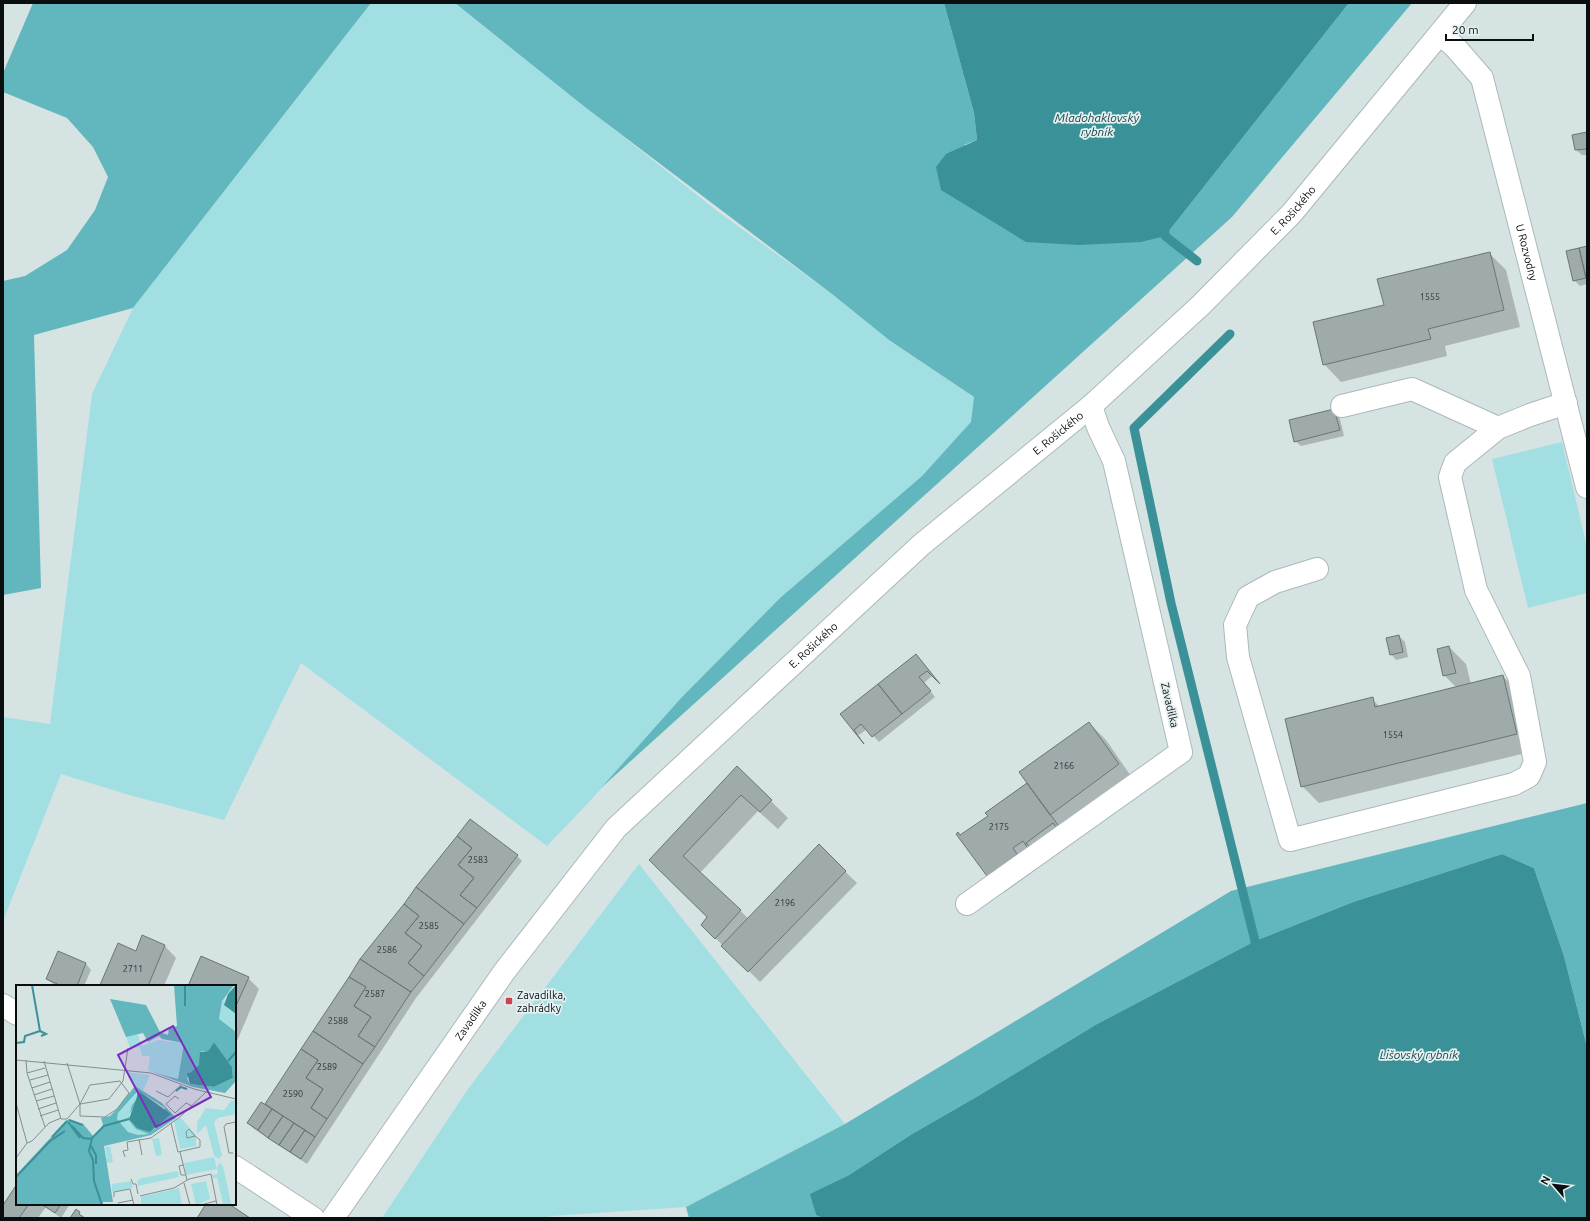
<svg xmlns="http://www.w3.org/2000/svg" width="1590" height="1221" viewBox="0 0 1590 1221" font-family="Ubuntu,sans-serif">
<rect width="100%" height="100%" fill="#d6e3e3"/>
<path fill="#a2dfe3" d="M 371,3 L 455,3 L 717,211 L 832,294 L 889,340 L 974,397 L 972,422 L 922,476 L 780,598 L 681,698 L 590,801 L 547,846 L 301,663 L 224,820 L 129,795 L 61,774 L 3,921 L 3,717 L 50,724 L 92,394 L 133,308 Z
M 1562,442 L 1587,547 L 1587,593 L 1528,608 L 1492,459 Z
M 639,864 L 845,1124 L 686,1207 L 552,1216 L 544,1218 L 382,1218 L 468,1089 Z"/>
<path fill="#61b7bd" d="M 33,3 L 371,3 L 133,308 L 34,335 L 41,588 L 3,595 L 3,281 L 25,276 L 67,250 L 95,210 L 108,177 L 93,147 L 67,118 L 3,92 L 3,73 Z
M 455,3 L 944,3 L 974,113 L 977,140 L 964,145 L 1165,236 L 1349,3 L 1412,3 L 1232,217 L 601,788 L 681,698 L 780,598 L 922,476 L 971,422 L 974,397 L 889,340 L 832,294 L 585,107 Z
M 1587,803 L 1587,1047 L 1564,956 L 1534,868 L 1502,854 L 1353,902 L 1255,941 L 1097,1024 L 978,1096 L 912,1134 L 849,1175 L 811,1194 L 816,1215 L 822,1218 L 689,1218 L 686,1207 L 845,1124 L 1231,891 Z"/>
<path fill="#3a9298" d="M 944,3 L 1349,3 L 1165,236 L 1141,242 L 1079,245 L 1026,242 L 941,190 L 936,167 L 946,154 L 977,140 L 974,113 Z
M 1502,854 L 1534,868 L 1564,956 L 1587,1047 L 1587,1218 L 822,1218 L 816,1215 L 810,1194 L 849,1175 L 912,1134 L 978,1096 L 1097,1024 L 1255,941 L 1353,902 Z"/>
<path fill="#0003" d="M 1587,133 L 1587,155 L 1582,155 L 1576,150 Z
M 1587,247 L 1587,284 L 1580,286 L 1574,280 Z
M 1489,253 L 1506,270 L 1520,327 L 1445,346 L 1447,356 L 1341,382 L 1324,364 L 1385,305 Z
M 1334,410 L 1339,415 L 1344,436 L 1301,446 L 1295,441 Z
M 1399,636 L 1405,642 L 1408,657 L 1396,660 L 1391,654 Z
M 1449,647 L 1466,664 L 1471,684 L 1503,676 L 1520,694 L 1534,751 L 1319,803 L 1302,786 L 1372,699 L 1380,707 L 1457,688 L 1444,675 Z
M 916,655 L 933,675 L 924,683 L 935,697 L 879,742 L 867,729 L 859,735 L 853,730 Z
M 1089,723 L 1106,740 L 1135,782 L 1066,832 L 1074,843 L 1071,840 L 1042,860 L 1045,864 L 1040,858 L 1030,866 L 1034,871 L 1005,892 L 988,875 L 956,831 L 961,836 L 989,816 L 1028,783 Z
M 737,767 L 788,818 L 778,829 L 758,811 L 700,873 L 749,919 L 819,846 L 857,883 L 760,982 L 702,925 L 708,917 L 651,860 Z
M 517,856 L 522,861 L 416,998 L 307,1164 L 254,1129 L 248,1123 L 265,1105 L 361,960 Z
M 143,937 L 165,946 L 176,958 L 164,986 L 103,986 L 102,985 L 136,952 Z
M 59,952 L 86,964 L 91,970 L 84,986 L 56,986 L 47,979 Z
M 248,978 L 259,989 L 235,1046 L 235,986 L 189,986 Z
M 17,1186 L 17,1204 L 70,1204 L 61,1218 L 46,1207 L 38,1218 L 3,1218 L 3,1207 Z"/>
<g fill="none" stroke-linecap="round" stroke-linejoin="round">
<path stroke="#3a9298" stroke-width="9" d="M 1165,224 L 1165,236 L 1197,261
M 1230,334 L 1134,428 L 1171,603 L 1255,941 L 1255,953"/>
</g>
<path fill="#9faaab" stroke="#6a7575" d="M 1587,132 L 1587,149 L 1575,150 L 1572,135 Z
M 1587,246 L 1587,278 L 1586,278 L 1579,248 Z
M 1579,248 L 1586,278 L 1573,281 L 1566,251 Z
M 1490,252 L 1504,310 L 1428,329 L 1431,339 L 1323,365 L 1313,322 L 1384,305 L 1377,279 Z
M 1334,409 L 1340,430 L 1294,442 L 1289,420 Z
M 1399,635 L 1403,652 L 1390,655 L 1386,638 Z
M 1449,646 L 1456,673 L 1443,676 L 1437,649 Z
M 916,654 L 940,684 L 927,671 L 919,677 L 931,691 L 902,714 L 878,684 Z
M 1503,675 L 1517,734 L 1301,787 L 1285,719 L 1373,697 L 1375,707 Z
M 878,684 L 902,714 L 872,737 L 861,724 L 854,730 L 864,744 L 840,714 Z
M 1089,722 L 1119,764 L 1050,815 L 1019,772 Z
M 737,766 L 772,800 L 760,812 L 741,795 L 683,856 L 741,910 L 715,939 L 701,925 L 707,917 L 649,860 Z
M 1027,783 L 1058,825 L 1056,827 L 1053,823 L 1026,843 L 1029,846 L 1027,847 L 1023,841 L 1013,848 L 1017,854 L 987,876 L 956,834 L 958,832 L 960,835 L 988,816 L 985,813 Z
M 470,819 L 518,855 L 477,908 L 460,895 L 474,878 L 458,865 L 472,848 L 457,836 Z
M 457,836 L 472,848 L 458,865 L 474,878 L 460,895 L 477,908 L 464,924 L 416,887 Z
M 819,844 L 846,871 L 748,972 L 721,946 Z
M 416,887 L 464,924 L 424,976 L 408,963 L 422,946 L 405,933 L 419,916 L 404,904 Z
M 404,904 L 419,916 L 405,933 L 422,946 L 408,963 L 424,976 L 411,992 L 360,959 Z
M 142,935 L 165,945 L 148,986 L 100,985 L 118,943 L 136,951 Z
M 58,951 L 86,963 L 77,986 L 62,986 L 46,979 Z
M 201,956 L 249,977 L 235,1008 L 235,986 L 188,986 Z
M 360,959 L 411,992 L 375,1047 L 358,1036 L 371,1017 L 354,1006 L 366,987 L 349,977 Z
M 349,977 L 366,987 L 354,1006 L 371,1017 L 358,1036 L 375,1047 L 363,1064 L 313,1031 Z
M 313,1031 L 363,1064 L 327,1119 L 311,1108 L 323,1089 L 306,1078 L 318,1060 L 301,1049 Z
M 301,1049 L 318,1060 L 306,1078 L 323,1089 L 311,1108 L 327,1119 L 315,1137 L 265,1104 Z
M 261,1102 L 272,1109 L 258,1130 L 247,1123 Z
M 272,1109 L 283,1116 L 268,1138 L 258,1130 Z
M 283,1116 L 294,1123 L 279,1145 L 268,1138 Z
M 294,1123 L 305,1130 L 290,1152 L 279,1145 Z
M 305,1130 L 315,1137 L 301,1159 L 290,1152 Z
M 17,1184 L 17,1204 L 29,1204 L 19,1218 L 3,1218 L 3,1205 Z
M 41,1204 L 61,1204 L 55,1213 Z
M 206,1204 L 229,1204 L 250,1218 L 197,1218 Z
M 76,1209 L 80,1212 L 79,1214 L 85,1218 L 70,1218 Z"/>
<g fill="none" stroke-linecap="round" stroke-linejoin="round">
<g stroke="#acb8b9" stroke-width="24">
<g id="minor">
<path id="s1" d="M 1440,34 L 1455,47 L 1482,78 L 1587,487"/>
<path d="M 1342,406 L 1412,389 L 1498,428"/>
<path d="M 1317,569 L 1275,582 L 1248,597 L 1235,625 L 1238,657 L 1290,840 L 1514,784 L 1529,776 L 1535,762 L 1519,676 L 1476,590 L 1450,477 L 1455,463 L 1498,428 L 1530,415 L 1566,403"/>
<path d="M 967,904 L 1181,752 L 1114,461 L 1098,427 L 1091,406"/>
<path d="M 3,1005 L 17,1014"/>
<path d="M 235,1167 L 313,1218"/>
<path id="s2" d="M 333,1218 L 504,972 L 616,828 L 921,545 L 1091,406 L 1201,305 L 1292,213 L 1465,3"/>
</g>
</g>
<use href="#minor" stroke="#fff" stroke-width="22"/>
</g>
<rect fill="#d1404f" stroke="#e4f0f1" stroke-width="1.5" x="505" y="997" width="8" height="8" rx="2"/>
<g text-anchor="middle" dominant-baseline="central" stroke-width="3.5" stroke-linejoin="round" paint-order="stroke">
<g font-size="9" fill="#2f3536">
<text x="1430" y="297">1555</text>
<text x="1393" y="735">1554</text>
<text x="1064" y="766">2166</text>
<text x="999" y="827">2175</text>
<text x="478" y="860">2583</text>
<text x="785" y="903">2196</text>
<text x="429" y="926">2585</text>
<text x="387" y="950">2586</text>
<text x="133" y="969">2711</text>
<text x="375" y="994">2587</text>
<text x="338" y="1021">2588</text>
<text x="327" y="1067">2589</text>
<text x="293" y="1094">2590</text>
</g>
<g font-size="11" fill="#0a0e0f" stroke="#e4f0f1">
<text stroke="none"><textPath href="#s2" startOffset="1399">E. Rošického</textPath></text>
<text stroke="none"><textPath href="#s1" startOffset="241">U Rozvodny</textPath></text>
<text stroke="none"><textPath href="#s2" startOffset="1075">E. Rošického</textPath></text>
<text stroke="none"><textPath href="#s2" startOffset="751">E. Rošického</textPath></text>
<text transform="translate(1170 705) rotate(77)">Zavadilka</text>
<text stroke="none"><textPath href="#s2" startOffset="241">Zavadilka</textPath></text>
</g>
<g font-size="11" fill="#0a0e0f" stroke="#e4f0f1" text-anchor="start">
<text x="517" y="995">Zavadilka,<tspan x="517" dy="13">zahrádky</tspan></text>
</g>
<g font-size="12" font-style="italic" fill="#143e40" stroke="#e4f0f1">
<text x="1097" y="117">Mladohaklovský<tspan x="1097" dy="14">rybník</tspan></text>
<text x="1419" y="1054">Lišovský rybník</text>
</g>
</g>
<g transform="translate(16 985)">
<rect width="220" height="220" fill="#d6e3e3"/>
<path d="M 219,0 L 208,15 L 211,23 L 220,29 L 218,48 L 203,35 L 206,16 ZM 121,48 L 126,61 L 142,55 L 168,58 L 162,94 L 132,86 L 134,71 L 126,71 L 124,62 L 114,63 L 110,52 ZM 111,87 L 134,90 L 127,106 L 119,101 ZM 122,107 L 121,114 L 116,120 L 112,134 L 133,149 L 122,150 L 112,147 L 101,134 L 102,128 ZM 220,115 L 220,129 L 202,133 L 198,137 L 206,170 L 203,174 L 198,171 L 190,140 L 181,149 L 181,137 L 190,123 L 208,125 L 215,116 ZM 164,132 L 180,150 L 180,161 L 164,164 L 158,136 ZM 143,153 L 146,170 L 140,171 L 136,154 ZM 94,161 L 97,177 L 91,178 L 90,173 L 94,172 L 91,172 L 89,162 ZM 198,172 L 201,184 L 203,177 L 207,181 L 215,218 L 211,220 L 207,219 L 201,192 L 197,194 L 196,190 L 202,189 L 201,184 L 170,190 L 168,178 ZM 162,186 L 163,192 L 122,201 L 121,196 L 126,193 ZM 115,196 L 117,203 L 96,207 L 96,199 ZM 190,196 L 194,214 L 180,220 L 175,199 ZM 163,203 L 166,220 L 125,220 L 125,212 Z" fill="#a2dfe3"/>
<path d="M 158,0 L 218,0 L 206,16 L 203,34 L 220,47 L 220,96 L 209,108 L 177,102 L 136,87 L 162,94 L 168,58 L 146,54 L 143,51 L 132,57 L 127,48 L 110,52 L 94,14 L 130,20 L 144,47 L 152,50 L 153,43 L 161,41 ZM 198,57 L 216,82 L 217,93 L 198,102 L 174,99 L 171,93 L 184,79 L 185,66 L 192,66 ZM 119,101 L 146,118 L 160,133 L 135,150 L 88,161 L 97,217 L 87,217 L 87,220 L 0,220 L 0,190 L 50,136 L 53,134 L 68,140 L 78,152 L 87,140 L 85,133 L 94,131 L 101,124 ZM 123,106 L 149,123 L 144,140 L 134,147 L 112,132 L 122,114 ZM 121,107 L 121,114 L 116,120 L 112,134 L 120,144 L 133,149 L 122,150 L 112,147 L 101,134 L 102,128 Z" fill="#61b7bd" fill-rule="evenodd"/>
<path d="M 220,0 L 220,29 L 208,20 L 212,9 ZM 198,57 L 216,82 L 217,93 L 198,102 L 174,99 L 171,88 L 174,88 L 183,80 L 184,67 L 192,66 ZM 123,106 L 155,129 L 134,147 L 121,143 L 113,134 Z" fill="#3a9298"/>
<path fill="none" stroke="#3a9298" stroke-width="2" d="M 169,0 L 169,21M 24,46 L 30,49 L 25,51M 0,58 L 8,57 L 9,51 L 24,46 L 16,0M 212,76 L 220,67M 160,106 L 165,102 L 171,104M 53,135 L 67,140M 52,137 L 64,153M 56,141 L 67,153 L 76,154M 36,152 L 51,136M 75,161 L 80,170 L 80,179M 0,192 L 34,156 L 49,146M 86,220 L 78,196 L 77,175 L 73,166 L 76,153 L 88,141 L 113,134"/>
<path fill="none" stroke="#848e8e" stroke-width="1" d="M 0,75 L 135,88 L 178,104 L 220,114M 10,75 L 11,88 L 29,142M 28,76 L 45,134 L 51,134M 51,78 L 64,119M 11,88 L 29,83M 14,95 L 32,90M 104,96 L 113,108 L 101,124 L 89,132 L 64,131 L 64,119 L 74,100 ZM 16,103 L 34,97M 140,106 L 152,112 L 165,100M 18,110 L 36,104M 163,114 L 159,111 L 150,119 L 159,128 L 170,118 L 176,121M 20,116 L 38,111M 0,118 L 11,158 L 0,173M 22,124 L 40,118M 24,131 L 42,125M 51,134 L 64,119 L 93,114 L 107,96 L 112,63M 155,138 L 162,167 L 184,162 L 184,155 L 179,151M 173,144 L 179,151 L 171,153 L 170,147 ZM 123,154 L 126,170M 11,158 L 16,156 L 33,138 L 45,133M 164,167 L 171,195M 217,168 L 213,168 L 208,142 L 210,139 L 220,137M 109,172 L 107,166 L 112,165 L 111,157 L 135,153 L 165,131 L 190,107M 167,180 L 163,181 L 165,190 L 169,190M 115,194 L 117,199 L 120,199 L 122,209M 168,198 L 174,220M 124,211 L 158,203 L 173,194 L 195,189 L 201,220M 98,212 L 98,207 L 114,204 L 118,220M 102,218 L 117,215M 185,220 L 200,216"/>
<path fill="#7b2cbf" fill-opacity="0.15" stroke="#7b2cbf" stroke-width="2" d="M 157,41 L 195,112 L 140,142 L 102,70 Z"/>
<rect width="220" height="220" fill="none" stroke="#0a0e0f" stroke-width="2"/>
</g>
<rect width="1590" height="1221" fill="none" stroke="#0a0e0f" stroke-width="8"/>
<g transform="translate(1554 1185) rotate(298)" stroke="#e4f0f1" stroke-width="3" paint-order="stroke">
<path d="M0-3L7 15L0 10L-7 15Z" fill="#0a0e0f"/>
<text y="-6" font-size="11" font-weight="bold" text-anchor="middle" fill="#0a0e0f">N</text>
</g>
<path d="M1446 34v6h87v-6" fill="none" stroke="#0a0e0f" stroke-width="2"/>
<text x="1452" y="34" font-size="12" fill="#0a0e0f" stroke="#e4f0f1" stroke-width="3" paint-order="stroke">20 m</text>
</svg>
